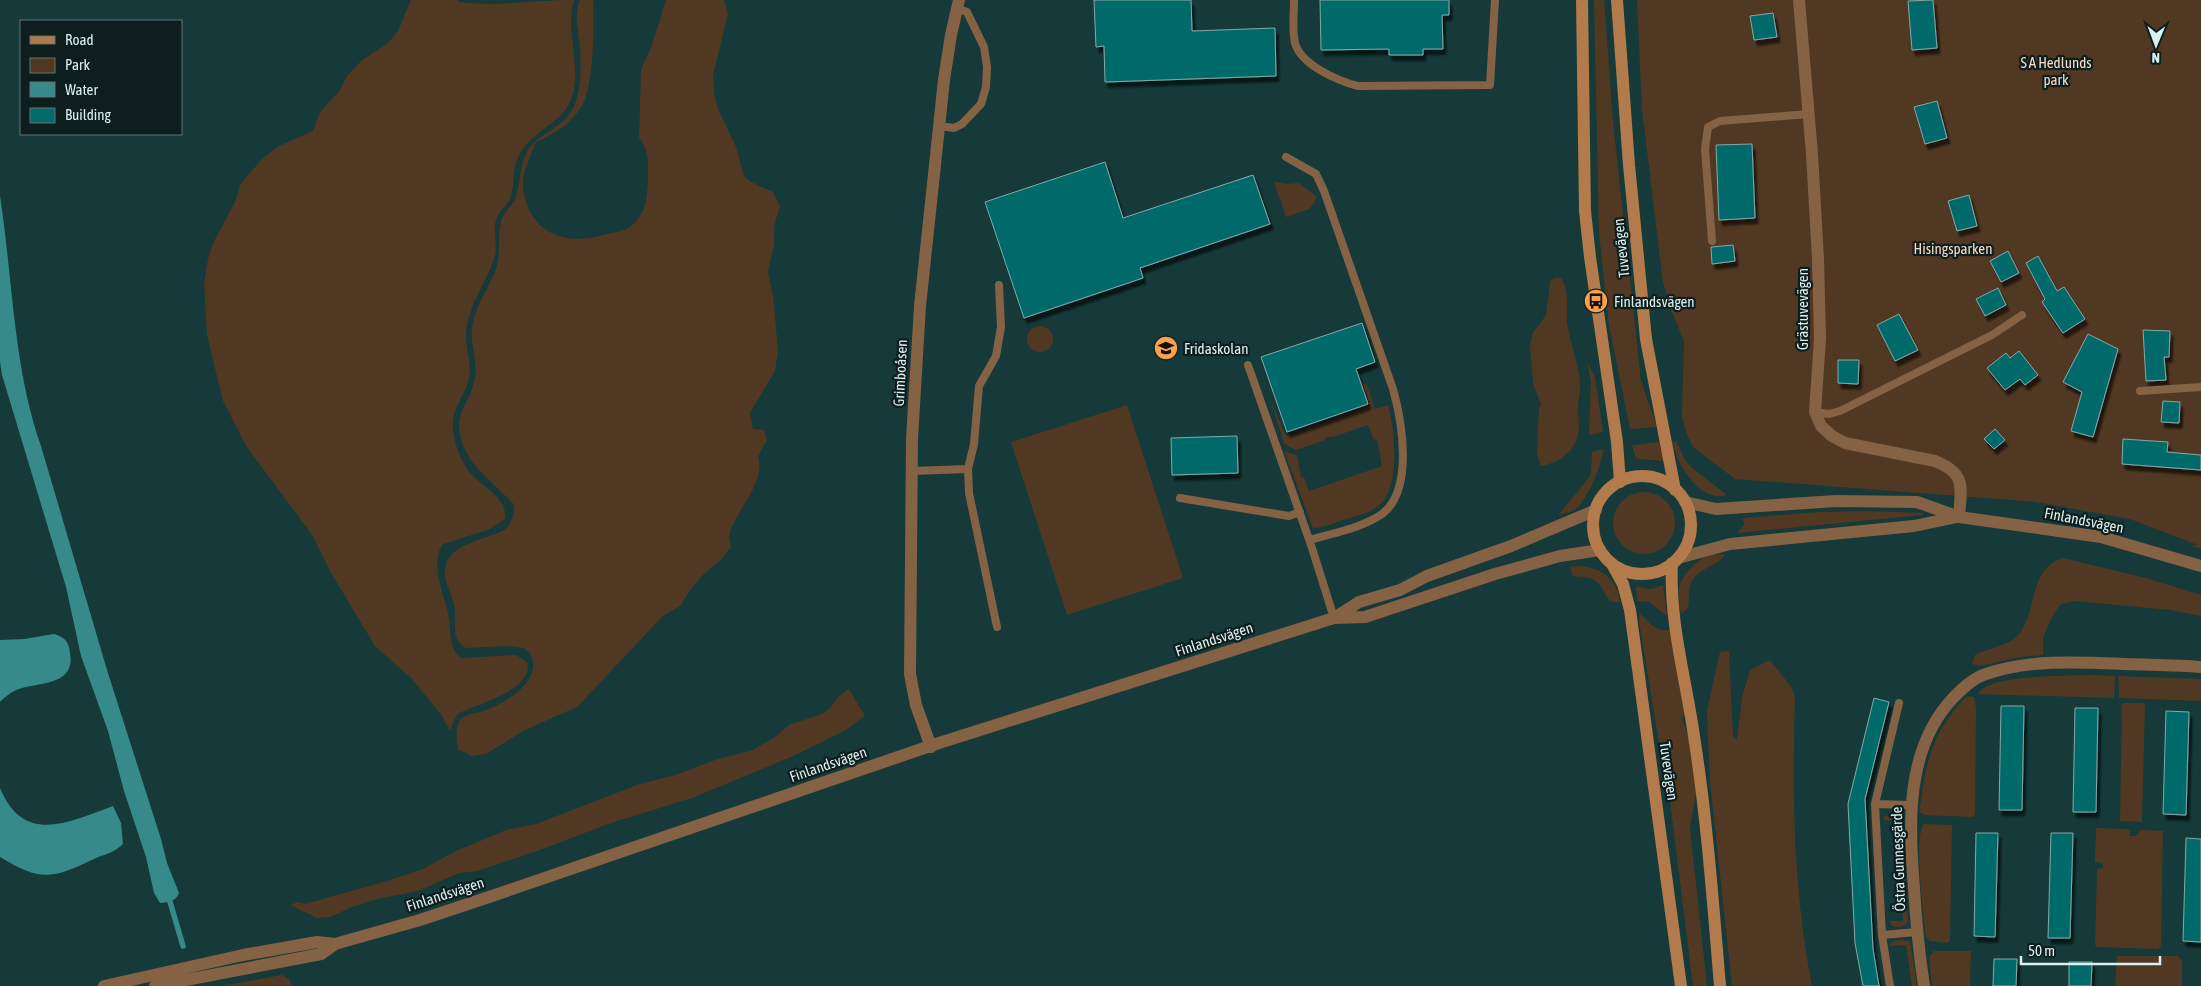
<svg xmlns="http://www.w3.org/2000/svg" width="2201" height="986" viewBox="0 0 2201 986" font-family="'Asap Condensed',sans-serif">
<defs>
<filter id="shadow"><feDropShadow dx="3" dy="5.5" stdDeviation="1" flood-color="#0009"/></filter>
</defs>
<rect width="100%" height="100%" fill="#153a39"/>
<path fill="#513823" d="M 411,0 L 457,0 L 459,2 C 497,7 535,0 574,0 C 565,32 582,65 572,97 C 564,123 531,131 519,155 C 512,169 515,182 511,196 C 508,206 496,213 495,225 C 494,236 498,248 494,259 C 487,281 471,302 467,325 C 463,343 472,360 469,378 C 466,393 455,404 453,420 C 451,437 460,460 470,473 C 482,487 508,497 505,519 L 488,530 L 443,544 C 429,562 444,595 448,613 C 452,629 447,646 461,658 L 516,655 L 527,662 L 528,670 C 520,694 480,703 459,713 L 455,718 L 450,731 L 442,716 L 412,679 L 375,646 L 330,571 L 313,536 L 246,446 L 223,401 L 207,335 L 204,283 L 208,259 L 213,243 L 234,204 L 241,183 L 264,157 L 279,146 L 313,131 L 320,112 L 340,90 L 347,76 L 361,61 L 388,43 L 398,31 Z
M 580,0 L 593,0 C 594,25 594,82 583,104 C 573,123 555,134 536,142 C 531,156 522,171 523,186 C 527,231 563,247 603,235 C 611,233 625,231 631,226 C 646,214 647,198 648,181 C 648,164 650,152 639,138 L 641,69 L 652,45 L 666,0 L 724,0 L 728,14 L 713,76 L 714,93 L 718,109 L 736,147 L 744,176 L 751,182 L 773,192 L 780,206 L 774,226 L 774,245 L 768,271 L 773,296 L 778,351 L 775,371 L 750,413 L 753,429 L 764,430 L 767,440 L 758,456 C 766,482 738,508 730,532 C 728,536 730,543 731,547 L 721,560 L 703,575 L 691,589 L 680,606 L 663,616 L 577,707 L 525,730 L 486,754 L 471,756 L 458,749 C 457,740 454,727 461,719 C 466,714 476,713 483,711 C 501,705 530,689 533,668 C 534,659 531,653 524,648 L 505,646 L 465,648 C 452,640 455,624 455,610 C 454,598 447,588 445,577 C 441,543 485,541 506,529 C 513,520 515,513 513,503 C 490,480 463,463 459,428 C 458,411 471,398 474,382 C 479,361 470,346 472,329 C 474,307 490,287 497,266 C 501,251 497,236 501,221 C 503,213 511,207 515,199 C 521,184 519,166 527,151 C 539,131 566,130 576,101 C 581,85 581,65 580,48 C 579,31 573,17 580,0 Z
M 1594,0 L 1604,0 L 1613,121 L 1641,381 L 1657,427 L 1630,429 L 1609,325 L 1599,233 Z
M 1637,0 L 2201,0 L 2201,549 L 2191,546 L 2198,545 L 2130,519 L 2036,502 L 1735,479 L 1693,447 L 1686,432 L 1682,416 L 1684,341 L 1671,310 L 1663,282 L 1642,110 Z
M 1274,182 L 1288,184 L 1299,183 L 1317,197 L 1310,209 L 1286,217 Z
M 1554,278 L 1561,278 C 1570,290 1566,308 1567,322 C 1570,345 1581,367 1580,390 C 1580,395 1578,400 1578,405 C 1577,412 1579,418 1579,425 C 1579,448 1563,462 1541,466 L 1537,454 L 1539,409 L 1541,405 L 1533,383 L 1530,345 L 1533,333 L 1546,315 L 1550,282 Z
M1027 339a13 13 0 1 1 26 0a13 13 0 1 1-26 0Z
M 1587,362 L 1595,377 L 1603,432 L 1589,435 L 1591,381 Z
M 1362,383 L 1367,385 L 1375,409 L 1388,405 C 1395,430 1400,482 1382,503 C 1372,513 1356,516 1343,520 C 1334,523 1323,528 1313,528 L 1284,451 L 1297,455 L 1301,477 L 1304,477 L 1309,491 L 1382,466 L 1377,439 L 1374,440 L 1368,425 L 1333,437 L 1326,437 L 1325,440 L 1296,450 L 1284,444 L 1271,401 L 1286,436 L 1370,406 Z
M 1127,405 L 1183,578 L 1067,615 L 1011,442 Z
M 1676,441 L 1683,456 L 1691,467 L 1727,495 C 1699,503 1678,465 1672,442 Z
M 1659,442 L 1665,461 L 1636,459 L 1632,445 Z
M 1603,449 C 1603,463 1588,497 1578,507 C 1573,512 1566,513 1559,514 L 1588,479 L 1591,472 L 1592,452 Z
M1613 523a31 31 0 1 1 62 0a31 31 0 1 1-62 0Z
M 1870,511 L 1924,513 L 1923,515 L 1737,533 L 1744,525 L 1743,518 L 1819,512 Z
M 1725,554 C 1721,565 1700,567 1692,581 C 1687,589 1690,599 1688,608 L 1681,614 C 1678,595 1675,584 1690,569 C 1703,556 1706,555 1725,554 Z
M 2063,558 L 2146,578 L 2201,595 L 2201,616 L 2170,610 L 2075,601 L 2061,604 L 2052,617 L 2043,638 L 2043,655 L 2020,657 L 1980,666 L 1972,664 L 1975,655 C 1990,647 2013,646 2022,630 C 2036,606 2031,567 2063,558 Z
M 1576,566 C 1601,567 1617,577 1620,603 L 1610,601 C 1596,580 1600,578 1573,576 L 1570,567 Z
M 1663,585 L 1667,616 L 1649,602 L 1637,601 L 1636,587 L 1651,589 Z
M 1640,614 C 1652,624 1653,631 1670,630 L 1685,714 L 1682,718 L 1690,742 L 1696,793 L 1690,828 L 1707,986 L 1693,986 L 1671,809 L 1670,780 L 1665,779 L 1639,621 Z
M 1729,651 L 1733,736 L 1737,740 L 1742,697 L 1750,670 L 1770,660 L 1792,688 L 1795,697 C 1792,795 1793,889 1812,986 L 1732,986 L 1710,781 L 1708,741 L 1707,710 L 1720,652 Z
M 2092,675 L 2115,676 L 2114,698 L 1978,694 C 1988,674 2070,676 2092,675 Z
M 2118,676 L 2201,679 L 2201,701 L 2119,698 Z
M 849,689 L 865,716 L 846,730 L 791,757 L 692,798 L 611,823 L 537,851 L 477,871 L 459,873 L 418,891 L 377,899 L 352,907 L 330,917 L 317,918 L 290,905 L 298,902 L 305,904 L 387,881 L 423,869 L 454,852 L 506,830 L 536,824 L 637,785 L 675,775 L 715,760 L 753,750 L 775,737 L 789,725 L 822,714 L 830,708 L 839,696 Z
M 1967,696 L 1974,697 L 1976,709 L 1975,814 L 1973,817 L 1924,815 L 1920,812 L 1920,807 C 1926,760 1933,731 1967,696 Z
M 2122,703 L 2145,703 L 2142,822 L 2120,821 Z
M 1896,814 L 1902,817 L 1903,820 L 1908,923 C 1904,927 1894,929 1890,924 L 1890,921 L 1903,921 L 1899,821 L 1883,820 L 1885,816 Z
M 1924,824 L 1952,825 L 1950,941 L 1947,943 L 1930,941 L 1926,937 C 1924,918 1913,836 1924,824 Z
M 2096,828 L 2127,829 L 2130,831 L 2130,836 L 2136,836 L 2140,830 L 2163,831 L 2161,946 L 2158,949 L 2097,947 L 2095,945 L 2097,869 L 2103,868 L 2103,863 L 2095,862 Z
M 1899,940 L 1910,941 L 1917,986 L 1912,986 L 1906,945 L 1890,946 L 1891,942 Z
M 1934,951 L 1971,951 L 1970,986 L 1932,986 L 1929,957 Z
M 2117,956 L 2178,956 L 2182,961 L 2182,986 L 2115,986 Z
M 282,975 L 289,979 L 292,986 L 221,986 Z"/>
<path fill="#368a89" d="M 0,196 C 13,280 13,366 41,446 L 107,670 L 161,839 L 167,863 L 179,893 C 175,902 169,902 160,903 L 154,893 L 146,857 L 124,791 L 108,731 L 81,656 L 66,587 L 2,375 L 0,362 Z
M 54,634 C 65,637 69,642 70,653 C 76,685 41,682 19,689 C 12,691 5,697 0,702 L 0,640 L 24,639 Z
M 0,788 C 24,846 69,822 113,806 L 121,823 L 123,844 C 115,852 106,854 96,858 C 54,878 42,883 0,857 Z"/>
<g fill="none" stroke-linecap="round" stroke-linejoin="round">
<path stroke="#368a89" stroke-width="5.5" d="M 168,895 L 183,946"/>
</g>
<path fill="#056a6a" stroke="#83a9a8" filter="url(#shadow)" d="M 1094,0 L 1191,0 L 1192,31 L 1275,28 L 1276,76 L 1105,82 L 1104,46 L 1096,47 Z
M 1320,0 L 1449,0 L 1449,15 L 1442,15 L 1443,49 L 1423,49 L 1423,55 L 1389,55 L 1389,49 L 1321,50 Z
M 1933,0 L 1937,48 L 1912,50 L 1908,1 Z
M 1773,13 L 1777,37 L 1754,40 L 1750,16 Z
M 1937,101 L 1947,138 L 1925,144 L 1914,107 Z
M 1752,144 L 1755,218 L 1719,220 L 1716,145 Z
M 1105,162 L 1123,218 L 1253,175 L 1270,224 L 1140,268 L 1143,278 L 1024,318 L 985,202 Z
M 1969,195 L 1977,226 L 1957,231 L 1948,201 Z
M 1733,245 L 1735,261 L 1712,264 L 1711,247 Z
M 2008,251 L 2019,273 L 2001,282 L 1990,261 Z
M 2038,256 L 2057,291 L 2064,287 L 2085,319 L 2063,333 L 2042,302 L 2045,299 L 2026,263 Z
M 1998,288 L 2006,305 L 1985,316 L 1976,299 Z
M 1899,314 L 1918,350 L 1895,361 L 1877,325 Z
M 1362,323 L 1375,362 L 1356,369 L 1368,404 L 1287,432 L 1261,357 Z
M 2143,330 L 2170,331 L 2169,357 L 2164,357 L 2166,380 L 2146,381 Z
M 2088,334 L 2118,349 L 2093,437 L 2071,431 L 2082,392 L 2063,382 Z
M 2019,351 L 2038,375 L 2025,385 L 2020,379 L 2005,390 L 1987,368 L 2006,353 L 2010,358 Z
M 1838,360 L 1859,360 L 1858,384 L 1838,383 Z
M 2163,401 L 2180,402 L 2179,423 L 2161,422 Z
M 1995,429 L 2005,440 L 1994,449 L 1984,439 Z
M 1237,436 L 1238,473 L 1172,475 L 1171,438 Z
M 2123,439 L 2168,442 L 2167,452 L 2201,455 L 2201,470 L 2122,464 Z
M 1874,698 L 1889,702 L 1865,799 L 1873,949 L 1879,986 L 1863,986 L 1855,943 L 1848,804 Z
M 2001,706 L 2024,706 L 2022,810 L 1999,810 Z
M 2075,708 L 2098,708 L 2096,812 L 2073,812 Z
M 2166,711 L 2189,712 L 2186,815 L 2163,814 Z
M 1976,833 L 1998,833 L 1995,937 L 1974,936 Z
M 2051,833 L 2073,833 L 2070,938 L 2048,938 Z
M 2186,838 L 2201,839 L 2201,942 L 2183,941 Z
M 1994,959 L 2017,959 L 2016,986 L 1993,986 Z
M 2069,962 L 2092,962 L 2091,986 L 2069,986 Z"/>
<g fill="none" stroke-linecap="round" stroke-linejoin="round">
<path stroke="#856244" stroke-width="8" d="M 1294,0 C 1294,13 1292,30 1295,43 C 1301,65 1338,81 1358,86 L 1490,85 L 1495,0
M 939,126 L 954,128 L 962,124 L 981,104 L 986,87 L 987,67 L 984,47 L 967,12 L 956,8
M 1286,157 L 1316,174 L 1324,191 L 1393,389 C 1402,421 1414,490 1382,514 C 1362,528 1333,533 1310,540
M 1712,241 L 1705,149 L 1708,127 L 1720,121 L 1809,114
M 1248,365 L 1312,548 L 1334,618
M 2140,391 L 2201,387
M 1815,412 L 1829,414 L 1840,411 L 1992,335 L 2022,315
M 912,471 L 968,469
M 1180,498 L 1289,516 L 1300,512
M 997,627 L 969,493 L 968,469 L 974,444 L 979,386 L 996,356 L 1001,327 L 999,285
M 1875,804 L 1911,805
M 1882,935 L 1917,932
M 1890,986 L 1882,935 L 1875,804 L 1899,703"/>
<path stroke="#856244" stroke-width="12" d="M 1799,0 L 1812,154 L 1818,259 L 1820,339 L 1815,412 L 1821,426 L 1832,436 L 1845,443 L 1935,461 C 1967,474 1961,487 1959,517
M 1685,502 L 1716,509 L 1836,501 L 1917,502 L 1959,517 L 2101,537 L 2201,566
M 1678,558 L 1730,544 L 1914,526 L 1957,517
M 931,747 L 916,705 L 910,674 L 912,439 L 920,306 L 944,80 L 951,35 L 959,0
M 1924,986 C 1919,953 1916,921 1914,888 C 1909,823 1905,749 1953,698 C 1963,688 1973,678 1986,674 C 2030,659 2080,662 2125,664 C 2151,665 2176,665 2201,667"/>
<path stroke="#856244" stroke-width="12" d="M 1334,618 L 1365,617 L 1495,574 L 1560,556 L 1600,550
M 104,986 L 243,955 L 317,942 L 335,944
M 155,986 L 321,954 L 335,944 L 420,920 L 492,896 L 939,743 L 1334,618 L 1359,602 L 1400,590 L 1427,576 L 1511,546 L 1596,510"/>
<path stroke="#b37b4b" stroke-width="12" d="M 1582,0 L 1585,211 L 1590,257 L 1617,442 L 1620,482
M 1617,0 L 1629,165 L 1646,339 L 1675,490
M1593 525a49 49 0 1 1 98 0a49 49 0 1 1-98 0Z
M 1672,563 C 1669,622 1686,679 1694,736 C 1707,819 1713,903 1720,986
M 1612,564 L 1623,584 L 1630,610 L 1681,986"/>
</g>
<defs>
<g id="bus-disc" transform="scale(1.25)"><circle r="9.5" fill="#f9a04c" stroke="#0e1e1e"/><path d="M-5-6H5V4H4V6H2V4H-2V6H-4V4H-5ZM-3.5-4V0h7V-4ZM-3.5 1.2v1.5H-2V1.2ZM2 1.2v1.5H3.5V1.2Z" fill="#111"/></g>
<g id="school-disc" transform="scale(1.25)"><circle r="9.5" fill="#f9a04c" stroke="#0e1e1e"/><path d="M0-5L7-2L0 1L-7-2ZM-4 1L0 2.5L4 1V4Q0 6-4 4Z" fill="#111"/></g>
</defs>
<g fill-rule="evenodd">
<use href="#bus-disc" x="1596" y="301"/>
<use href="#school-disc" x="1166" y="348"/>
</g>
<g text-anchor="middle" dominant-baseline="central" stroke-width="4.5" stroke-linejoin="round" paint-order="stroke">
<g font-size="15" fill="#f7dac3" stroke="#0e1e1e">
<text x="2056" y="62">S A Hedlunds<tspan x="2056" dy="17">park</tspan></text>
<text x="1953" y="248">Hisingsparken</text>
</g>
<g font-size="15" fill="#dcf0ef" stroke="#0e1e1e">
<text transform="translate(1621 248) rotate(-96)">Tuvevägen</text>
<text transform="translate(1802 309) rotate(-90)">Grästuvevägen</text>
<text transform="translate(900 373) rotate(-87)">Grimboåsen</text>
<text transform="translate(2084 520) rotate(11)">Finlandsvägen</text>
<text transform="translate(1214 639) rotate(-18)">Finlandsvägen</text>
<text transform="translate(828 764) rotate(-19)">Finlandsvägen</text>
<text transform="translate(1669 771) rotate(82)">Tuvevägen</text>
<text transform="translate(1898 859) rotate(-92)">Östra Gunnesgärde</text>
<text transform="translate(445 894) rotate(-18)">Finlandsvägen</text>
</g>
<g font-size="15" fill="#dcf0ef" stroke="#0e1e1e" text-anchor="start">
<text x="1614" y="301">Finlandsvägen</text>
<text x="1184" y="348">Fridaskolan</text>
</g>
</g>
<rect x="20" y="20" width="162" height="115" fill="#0e1e1e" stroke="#607272"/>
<rect x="30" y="36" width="25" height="8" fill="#b37b4b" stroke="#607272"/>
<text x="65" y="45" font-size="15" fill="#dcf0ef">Road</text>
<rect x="30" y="58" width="25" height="15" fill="#513823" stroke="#607272"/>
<text x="65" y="70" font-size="15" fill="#dcf0ef">Park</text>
<rect x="30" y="82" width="25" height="15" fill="#368a89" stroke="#607272"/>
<text x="65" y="95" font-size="15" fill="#dcf0ef">Water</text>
<rect x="30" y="108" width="25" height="15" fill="#056a6a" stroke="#607272"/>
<text x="65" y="120" font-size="15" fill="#dcf0ef">Building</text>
<g transform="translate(2156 45) rotate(181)" stroke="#0e1e1e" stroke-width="4" paint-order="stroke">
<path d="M0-4L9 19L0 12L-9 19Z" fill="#dcf0ef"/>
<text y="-8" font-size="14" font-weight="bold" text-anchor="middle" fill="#dcf0ef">N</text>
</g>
<path d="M2021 956v8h139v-8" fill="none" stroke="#dcf0ef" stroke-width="2.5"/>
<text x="2028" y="956" font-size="15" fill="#dcf0ef" stroke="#0e1e1e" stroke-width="4" paint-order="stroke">50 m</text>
</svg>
